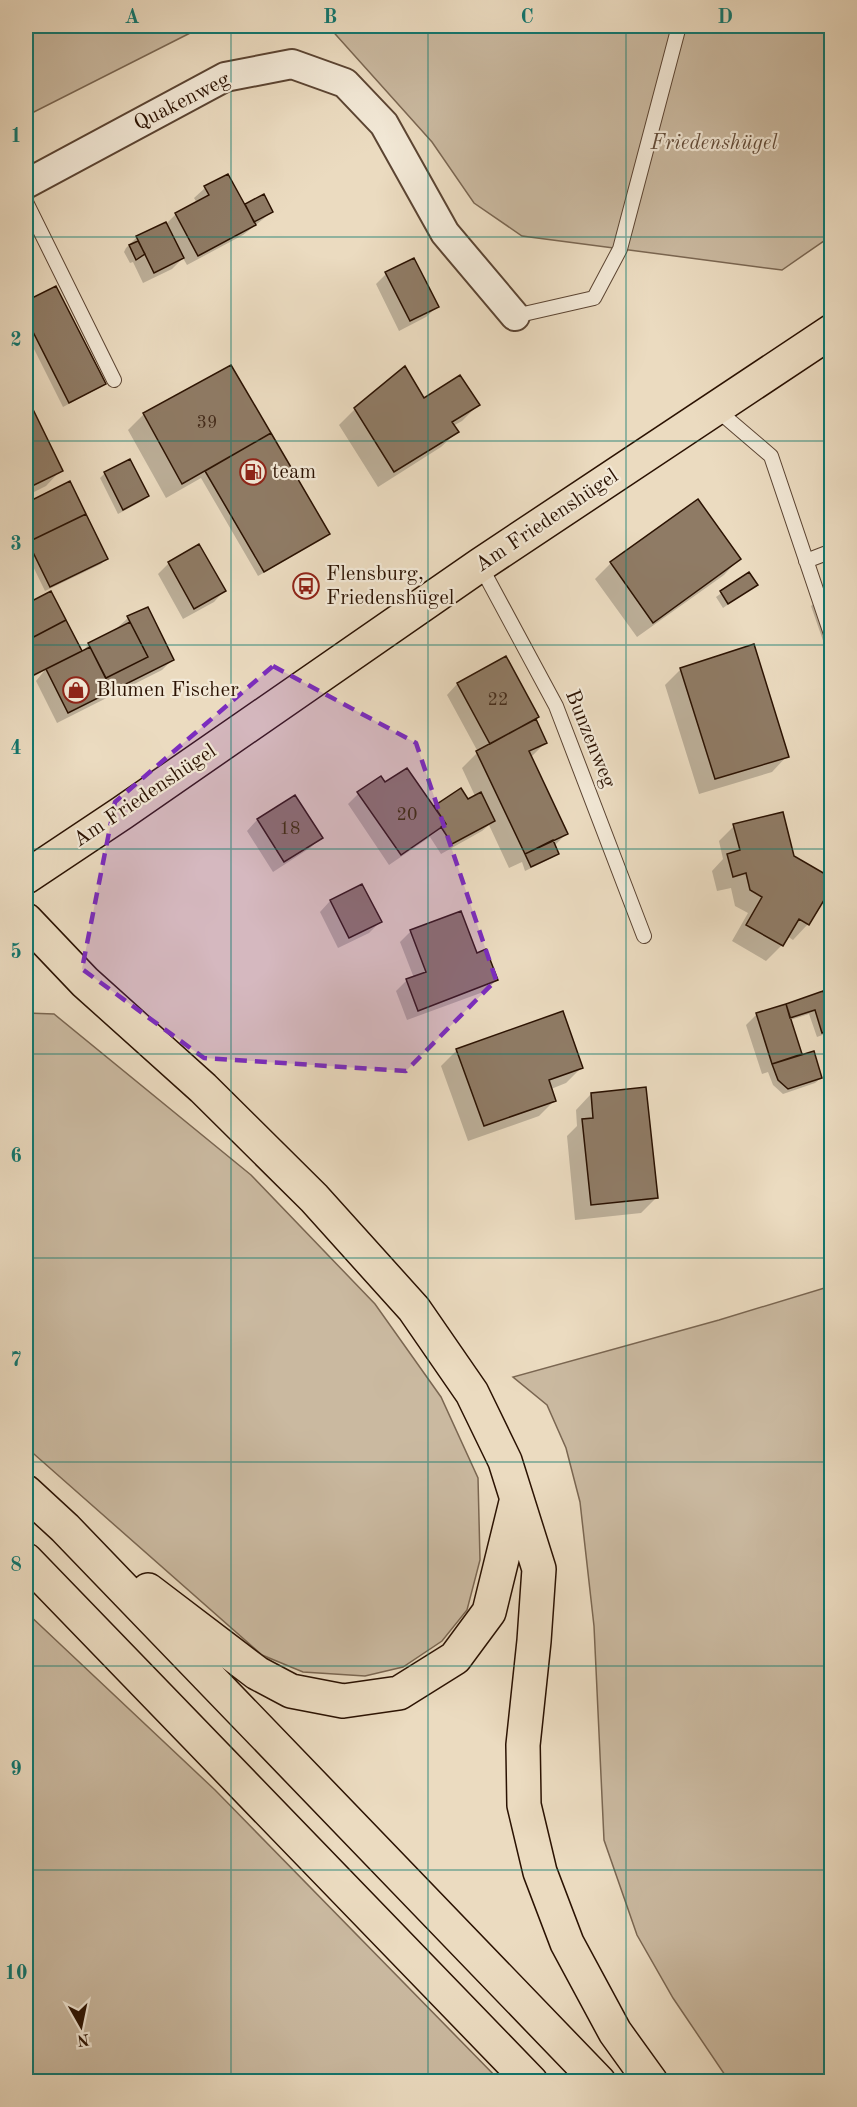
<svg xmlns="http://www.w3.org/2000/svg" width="857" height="2107" viewBox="0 0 857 2107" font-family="'Old Standard TT',serif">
<rect width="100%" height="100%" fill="#ebdbc0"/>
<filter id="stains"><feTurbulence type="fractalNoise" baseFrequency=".00333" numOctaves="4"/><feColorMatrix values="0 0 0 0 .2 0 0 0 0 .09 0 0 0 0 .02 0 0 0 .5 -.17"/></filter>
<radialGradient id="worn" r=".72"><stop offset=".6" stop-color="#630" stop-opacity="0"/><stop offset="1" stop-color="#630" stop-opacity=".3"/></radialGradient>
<path fill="#cab9a0" stroke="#7a6651" stroke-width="1.5" d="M 26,26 L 204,26 L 26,116 Z
M 328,26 L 831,26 L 831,236 L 782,270 L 522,236 L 474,203 L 432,142 Z
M 26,1013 L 54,1014 L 251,1175 L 375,1304 L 441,1397 L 478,1478 L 480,1560 L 467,1610 L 442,1641 L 403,1667 L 365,1676 L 303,1672 L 262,1655 L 26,1447 Z
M 831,1286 L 831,2081 L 729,2081 L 673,1998 L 637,1935 L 604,1840 L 594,1626 L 580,1502 L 566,1448 L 547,1405 L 513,1377 L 719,1320 Z
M 26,1612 L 215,1790 L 500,2081 L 26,2081 Z"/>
<path fill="#0003" fill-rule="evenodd" d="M 205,188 L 244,206 L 263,196 L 272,212 L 243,235 L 187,265 L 183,258 L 172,269 L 143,283 L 133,262 L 130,263 L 124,252 L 126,248 L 137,237 L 166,224 L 176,214 L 197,203 L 194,198 Z
M 386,274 L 437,307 L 426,317 L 399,331 L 376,284 Z
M 55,288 L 104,383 L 99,388 L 63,407 L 26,333 L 26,303 Z
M 26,398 L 61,470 L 46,486 L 26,496 Z
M 423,400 L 478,405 L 462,421 L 453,426 L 457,432 L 441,447 L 378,487 L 339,425 L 355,409 Z
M 144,414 L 269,433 L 264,437 L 328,534 L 323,539 L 258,576 L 201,478 L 166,498 L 128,430 Z
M 105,473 L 147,496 L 142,501 L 118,514 L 100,478 Z
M 69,483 L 106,559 L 101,564 L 45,591 L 26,552 L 26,505 Z
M 698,501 L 739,559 L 724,575 L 637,637 L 595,579 L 611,563 Z
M 169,563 L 224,591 L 214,602 L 183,619 L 158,574 Z
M 748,574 L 756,585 L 723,608 L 716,597 Z
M 832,589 L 832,654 L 828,655 L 811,606 L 827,591 Z
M 51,593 L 81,653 L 89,644 L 117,628 L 128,618 L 173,659 L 162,670 L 57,723 L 36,681 L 45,670 L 26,681 L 26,605 Z
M 506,658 L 545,743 L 531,757 L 566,834 L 554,846 L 557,853 L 552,858 L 525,871 L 522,862 L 509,868 L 489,825 L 482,831 L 441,854 L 430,837 L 389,865 L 348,804 L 358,794 L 385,784 L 433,808 L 460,790 L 467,801 L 475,796 L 462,768 L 478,752 L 447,695 L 457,684 ZM 527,722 L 527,725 L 499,737 Z
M 681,669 L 787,756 L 772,772 L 699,794 L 665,685 Z
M 295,797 L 321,838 L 310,848 L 273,872 L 247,831 L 257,820 Z
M 734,826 L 808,924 L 793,940 L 787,936 L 782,945 L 766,961 L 732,941 L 748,913 L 735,906 L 731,888 L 717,891 L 712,871 L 723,859 L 719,841 Z
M 362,886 L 380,922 L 369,933 L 338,948 L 320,912 L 330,901 Z
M 411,931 L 476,954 L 496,980 L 486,991 L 407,1020 L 396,991 L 407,980 L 414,978 L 400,942 Z
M 832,990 L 832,1054 L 825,1034 L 817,1037 L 809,1014 L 790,1020 L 800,1054 L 796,1058 L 821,1078 L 815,1083 L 783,1094 L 773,1085 L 768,1072 L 762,1074 L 746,1025 L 757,1014 Z
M 457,1050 L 581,1068 L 566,1083 L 551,1089 L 555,1100 L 539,1116 L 468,1141 L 441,1066 Z
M 591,1094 L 656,1198 L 641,1213 L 575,1220 L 567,1136 L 577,1126 L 576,1110 Z"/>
<path fill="#8f7b65" stroke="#2b1202" stroke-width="1.5" d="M 228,174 L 256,225 L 198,256 L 175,213 L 209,195 L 204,186 Z
M 264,194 L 273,212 L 254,222 L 245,204 Z
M 166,222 L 184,258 L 154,273 L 136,236 Z
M 138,241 L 145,254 L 136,260 L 129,245 Z
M 414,258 L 439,307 L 410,321 L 385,272 Z
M 56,286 L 106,384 L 69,403 L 26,318 L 26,301 Z
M 231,365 L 271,433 L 182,484 L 143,413 Z
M 405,366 L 424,398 L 460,375 L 480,405 L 452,422 L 459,432 L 394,472 L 354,408 Z
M 26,395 L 63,471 L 26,489 Z
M 271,433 L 330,534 L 264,572 L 205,471 Z
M 130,459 L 149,496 L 123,510 L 104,472 Z
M 70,481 L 86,514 L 26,543 L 26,503 Z
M 698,499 L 741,559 L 653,623 L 610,562 Z
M 86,514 L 108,559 L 50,587 L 28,542 Z
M 199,544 L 226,591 L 194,609 L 168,562 Z
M 749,572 L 758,585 L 728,604 L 720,591 Z
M 832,587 L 832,606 L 826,589 Z
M 51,591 L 66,620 L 26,641 L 26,604 Z
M 148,607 L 174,660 L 112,691 L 106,678 L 148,657 L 127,616 Z
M 66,620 L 82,651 L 30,677 L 26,669 L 26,641 Z
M 130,622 L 148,657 L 106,678 L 88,643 Z
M 754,644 L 789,757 L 715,779 L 680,668 Z
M 90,647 L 112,691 L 68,713 L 46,669 Z
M 506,656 L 539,717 L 490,744 L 457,683 Z
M 536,719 L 547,743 L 529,751 L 568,834 L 525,854 L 476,751 Z
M 407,768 L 446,824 L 401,855 L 357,792 L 381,776 L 385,782 Z
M 461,788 L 468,799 L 481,792 L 495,821 L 452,844 L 441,827 L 446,824 L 434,806 Z
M 295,795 L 323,838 L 284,862 L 257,819 Z
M 783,812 L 794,856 L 832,878 L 832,887 L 809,925 L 799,919 L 783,946 L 746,925 L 762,897 L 750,890 L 746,873 L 733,877 L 727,854 L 740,850 L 733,824 Z
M 553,840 L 559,854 L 531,867 L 525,854 Z
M 362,884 L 382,922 L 349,938 L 330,900 Z
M 461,911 L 477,953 L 486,949 L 498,980 L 418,1011 L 406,979 L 426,972 L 410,930 Z
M 832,989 L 832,1017 L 823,991 Z
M 823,991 L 832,1017 L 832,1035 L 830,1030 L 822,1033 L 815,1010 L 790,1018 L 786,1004 Z
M 786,1004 L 802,1054 L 772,1064 L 756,1013 Z
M 563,1011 L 583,1068 L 549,1080 L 556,1101 L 484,1126 L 456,1049 Z
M 814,1051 L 822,1078 L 788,1089 L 778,1080 L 772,1064 Z
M 646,1087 L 658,1198 L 591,1205 L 582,1119 L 593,1118 L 591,1093 Z"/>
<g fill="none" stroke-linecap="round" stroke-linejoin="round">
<g stroke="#5b4432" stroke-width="16">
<path id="lane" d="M 26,202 L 114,380
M 515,316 L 594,298 L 620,249 L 679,26
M 716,409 L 771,456 L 832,637
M 806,561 L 832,551
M 480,565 L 556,706 L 644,936"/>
</g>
<g stroke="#5b4432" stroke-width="32">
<path id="street" d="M 26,184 L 225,77 L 292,64 L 345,83 L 384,124 L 445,233 L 515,316"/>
</g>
<g stroke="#2b1202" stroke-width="36">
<path id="primary" d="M 26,877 L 122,813 L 480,565 L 832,331"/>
</g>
<g stroke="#2b1202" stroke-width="36">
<path id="highway" d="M 26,920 L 85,982 L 203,1088 L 314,1198 L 414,1309 L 472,1393 L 505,1461 L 539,1569 L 534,1641 L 523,1745 L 524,1805 L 540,1872 L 567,1943 L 615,2032 L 651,2082
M 26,1492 L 65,1528 L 599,2082
M 26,1560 L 531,2082
M 148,1590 L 257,1673 L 291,1691 L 343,1701 L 399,1693 L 455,1658 L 489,1612 L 516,1502"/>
</g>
<use href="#lane" stroke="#f2e8d6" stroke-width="14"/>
<use href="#street" stroke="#f2e8d6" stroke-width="28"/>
<use href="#primary" stroke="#ebdbc0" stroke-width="33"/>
<use href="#highway" stroke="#ebdbc0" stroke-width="33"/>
</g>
<path fill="#7b2cbf" fill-opacity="0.2" stroke="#7b2cbf" stroke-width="4.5" stroke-dasharray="12 8" stroke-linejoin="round" d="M 273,666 L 416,743 L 496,980 L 406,1071 L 204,1058 L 82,969 L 115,802 Z"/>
<path fill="none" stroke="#0f766e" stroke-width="1.5" stroke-opacity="0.55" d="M 231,26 L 231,2082M 428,26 L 428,2082M 626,26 L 626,2082M 26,237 L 832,237M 26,441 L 832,441M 26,645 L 832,645M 26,849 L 832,849M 26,1054 L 832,1054M 26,1258 L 832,1258M 26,1462 L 832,1462M 26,1666 L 832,1666M 26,1870 L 832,1870"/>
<defs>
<g id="fuel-ring" transform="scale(1.35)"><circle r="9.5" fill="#f2e8d6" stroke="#8f2418" stroke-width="1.5"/><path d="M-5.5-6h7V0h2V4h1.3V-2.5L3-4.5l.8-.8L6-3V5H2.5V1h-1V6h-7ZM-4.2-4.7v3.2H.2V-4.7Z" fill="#8f2418"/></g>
<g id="bus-ring" transform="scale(1.35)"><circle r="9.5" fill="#f2e8d6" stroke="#8f2418" stroke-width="1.5"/><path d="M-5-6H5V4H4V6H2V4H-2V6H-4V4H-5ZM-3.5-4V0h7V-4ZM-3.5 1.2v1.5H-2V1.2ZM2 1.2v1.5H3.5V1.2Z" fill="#8f2418"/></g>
<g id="shop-ring" transform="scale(1.35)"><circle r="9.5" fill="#f2e8d6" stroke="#8f2418" stroke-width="1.5"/><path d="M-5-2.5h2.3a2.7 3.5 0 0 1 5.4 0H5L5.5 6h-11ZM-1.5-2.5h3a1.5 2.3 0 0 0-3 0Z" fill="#8f2418"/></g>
</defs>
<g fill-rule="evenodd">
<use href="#fuel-ring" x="253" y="472"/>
<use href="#bus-ring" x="306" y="586"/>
<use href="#shop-ring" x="76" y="690"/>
</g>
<g text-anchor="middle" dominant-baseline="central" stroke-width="4.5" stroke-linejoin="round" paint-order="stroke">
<g font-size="18" fill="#442c1b">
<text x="207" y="423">39</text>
<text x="498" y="700">22</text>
<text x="407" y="815">20</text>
<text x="290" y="829">18</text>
</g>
<g font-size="21" fill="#2b1202" stroke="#f2e8d6">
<text transform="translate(182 102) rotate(-27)">Quakenweg</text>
<text transform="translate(547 521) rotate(-34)">Am Friedenshügel</text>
<text transform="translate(590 739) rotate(68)">Bunzenweg</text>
<text transform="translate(145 796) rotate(-34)">Am Friedenshügel</text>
</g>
<g font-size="21" font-style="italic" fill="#634c39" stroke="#f2e8d6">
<text x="714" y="143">Friedenshügel</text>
</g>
<g font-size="21" fill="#2b1202" stroke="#f2e8d6" text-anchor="start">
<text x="272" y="472">team</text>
<text x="326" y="574">Flensburg,<tspan x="326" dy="24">Friedenshügel</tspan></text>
<text x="96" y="690">Blumen Fischer</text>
</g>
</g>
<rect width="857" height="2107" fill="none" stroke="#ebdbc0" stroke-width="66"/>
<g transform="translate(81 2026) rotate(171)" stroke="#f2e8d6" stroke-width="4.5" paint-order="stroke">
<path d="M0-4.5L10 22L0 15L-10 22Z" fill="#2b1202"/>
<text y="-9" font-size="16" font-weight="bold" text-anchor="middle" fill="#2b1202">N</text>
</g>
<rect x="33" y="33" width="791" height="2041" fill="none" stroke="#0f766e" stroke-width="2"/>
<g font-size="20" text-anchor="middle" font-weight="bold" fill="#0f766e">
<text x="132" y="23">A</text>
<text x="330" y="23">B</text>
<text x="527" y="23">C</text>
<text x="725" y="23">D</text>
<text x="16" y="142">1</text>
<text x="16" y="346">2</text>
<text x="16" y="550">3</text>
<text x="16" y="754">4</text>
<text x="16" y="958">5</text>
<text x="16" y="1162">6</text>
<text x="16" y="1366">7</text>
<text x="16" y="1571">8</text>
<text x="16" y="1775">9</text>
<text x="16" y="1979">10</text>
</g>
<rect width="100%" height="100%" filter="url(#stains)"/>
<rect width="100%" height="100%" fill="url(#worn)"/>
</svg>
